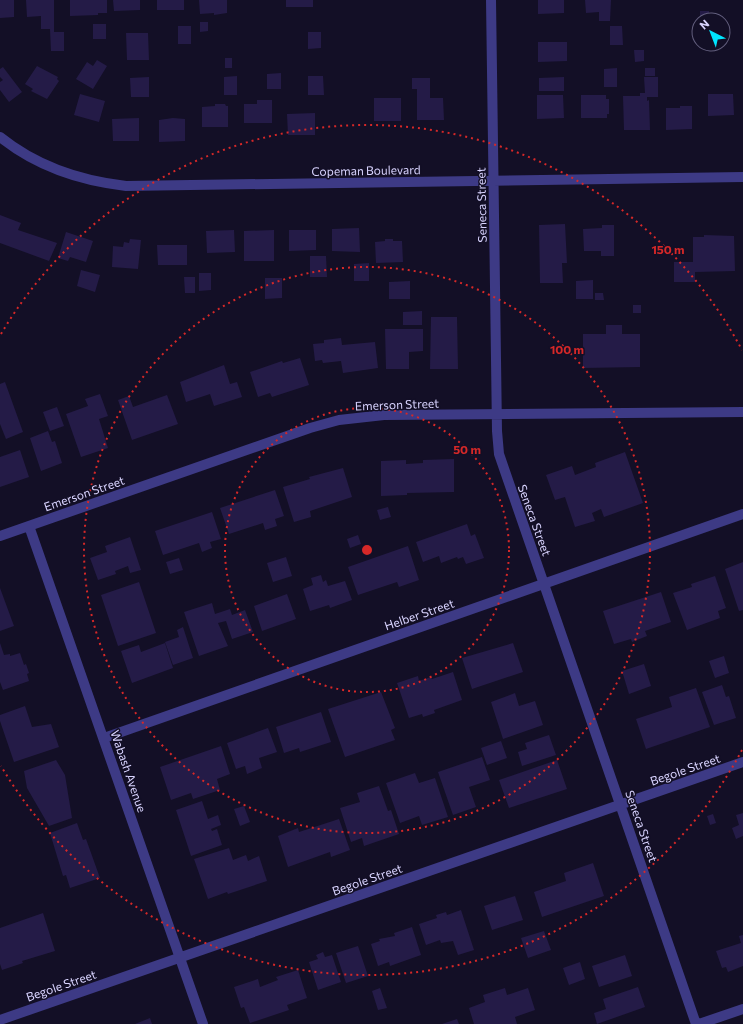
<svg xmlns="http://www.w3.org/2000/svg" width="743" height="1024" viewBox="0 0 743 1024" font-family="Commissioner,sans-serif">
<rect width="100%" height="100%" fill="#130f26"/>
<path fill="#241b47" d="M 0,0 L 14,0 L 14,17 L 0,18 Z
M 26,0 L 54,0 L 54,32 L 64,32 L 64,51 L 51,51 L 50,29 L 41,29 L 41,16 L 27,17 Z
M 70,0 L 107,0 L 107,13 L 98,13 L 98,15 L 70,16 Z
M 113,0 L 140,0 L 140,10 L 114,11 Z
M 157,0 L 184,0 L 184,10 L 157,10 Z
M 199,0 L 227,0 L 227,13 L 214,15 L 214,13 L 200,14 Z
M 286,0 L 313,0 L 313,7 L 286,7 Z
M 538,0 L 564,0 L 564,13 L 538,14 Z
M 585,0 L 611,0 L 610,21 L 599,21 L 599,12 L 586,13 Z
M 700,11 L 709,11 L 709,20 L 700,20 Z
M 200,22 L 208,22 L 208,31 L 200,32 Z
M 93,24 L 106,24 L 106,39 L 93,39 Z
M 178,26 L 191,26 L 191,44 L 178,44 Z
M 610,26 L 622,26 L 623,45 L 610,45 Z
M 308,32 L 321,32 L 321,48 L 308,49 Z
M 126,33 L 148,33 L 149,60 L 127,60 Z
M 538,42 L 567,42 L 567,61 L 538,62 Z
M 634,50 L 644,50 L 644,61 L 635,62 Z
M 225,58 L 232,58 L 232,68 L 225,68 Z
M 97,60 L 107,66 L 93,89 L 76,79 L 87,62 L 93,66 Z
M 37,66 L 58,77 L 57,79 L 59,81 L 47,99 L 31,91 L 33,89 L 25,84 Z
M 3,67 L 22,92 L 9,102 L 0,90 L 0,82 L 3,80 L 0,77 L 0,69 Z
M 617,68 L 617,87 L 604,87 L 604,69 Z
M 645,68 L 655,68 L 655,76 L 645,76 Z
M 281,73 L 281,89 L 267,89 L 267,74 Z
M 237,76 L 237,95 L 224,95 L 224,77 Z
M 308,76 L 323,76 L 324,95 L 308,95 Z
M 149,77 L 149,97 L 131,97 L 130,78 Z
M 564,77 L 564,91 L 539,91 L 539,78 Z
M 644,77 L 658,77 L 658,97 L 647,97 L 647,101 L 649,100 L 650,130 L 624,130 L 623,96 L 640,96 L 640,93 L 645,93 Z
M 412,78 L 430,78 L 430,98 L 443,98 L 444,120 L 417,120 L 417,89 L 412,89 Z
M 80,94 L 105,101 L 99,122 L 74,115 Z
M 708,94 L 733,94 L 734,115 L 708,116 Z
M 537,95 L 563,95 L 564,118 L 537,119 Z
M 581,95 L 606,95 L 606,99 L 609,99 L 609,114 L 607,114 L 607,118 L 581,118 Z
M 374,98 L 401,98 L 401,121 L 374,121 Z
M 257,100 L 272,100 L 272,123 L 244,123 L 244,104 L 257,104 Z
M 215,104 L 225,104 L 226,106 L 228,106 L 228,127 L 202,127 L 202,107 L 215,106 Z
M 680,106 L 692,106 L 692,129 L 666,130 L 666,108 L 680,108 Z
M 315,113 L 315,135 L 288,135 L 287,114 Z
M 139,118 L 139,141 L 113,141 L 112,119 Z
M 173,118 L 185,119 L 185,141 L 159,142 L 159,120 Z
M 0,215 L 21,223 L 18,230 L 57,243 L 49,261 L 0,243 Z
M 565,224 L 567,263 L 562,263 L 563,283 L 540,283 L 539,225 Z
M 602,225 L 614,225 L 614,256 L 601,256 L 601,251 L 584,251 L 583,229 L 602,228 Z
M 359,228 L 360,252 L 332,251 L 332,229 Z
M 234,230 L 235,252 L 207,253 L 206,231 Z
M 274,230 L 274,261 L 244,261 L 244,231 Z
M 289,230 L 316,230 L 316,250 L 289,251 Z
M 66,232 L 93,241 L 86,262 L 70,257 L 68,261 L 58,258 Z
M 704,235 L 734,236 L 735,271 L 695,272 L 695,282 L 674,282 L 674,262 L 693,262 L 693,237 L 704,237 Z
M 130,239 L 141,240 L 138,269 L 112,267 L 113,246 L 123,247 L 124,242 L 129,243 Z
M 385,239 L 393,239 L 393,241 L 402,241 L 403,262 L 376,263 L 375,242 L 385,241 Z
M 157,245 L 187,245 L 187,265 L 158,265 Z
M 310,256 L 326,256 L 327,277 L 310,277 Z
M 369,263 L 369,281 L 354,281 L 354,264 Z
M 81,270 L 100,275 L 95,292 L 77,286 Z
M 199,273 L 211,273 L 211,290 L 199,291 Z
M 184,277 L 195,277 L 195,293 L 185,293 Z
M 265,278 L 282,278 L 282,298 L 265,299 Z
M 593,280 L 593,299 L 576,299 L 576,281 Z
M 410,281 L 410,299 L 389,299 L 389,282 Z
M 595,293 L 603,293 L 604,300 L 595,300 Z
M 633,305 L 641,305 L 641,313 L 633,313 Z
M 422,311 L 422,325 L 403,325 L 403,312 Z
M 431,317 L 457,317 L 458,369 L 430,369 Z
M 606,325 L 622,325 L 622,334 L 640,334 L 640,367 L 583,368 L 583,334 L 606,334 Z
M 385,329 L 423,329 L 423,351 L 409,352 L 409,369 L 386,369 Z
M 341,338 L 342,345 L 375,342 L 378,368 L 343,373 L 341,361 L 323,363 L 322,360 L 315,361 L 313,344 L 324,343 L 324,340 Z
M 300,358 L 309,385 L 272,397 L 270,393 L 258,397 L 250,372 L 282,361 L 283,363 Z
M 224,365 L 230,384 L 237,382 L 242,397 L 214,406 L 210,394 L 186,402 L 180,382 Z
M 5,382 L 23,432 L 6,439 L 0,424 L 0,384 Z
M 100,394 L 108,416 L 99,419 L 108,448 L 81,457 L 66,414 L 88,406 L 85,399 Z
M 167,395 L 178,424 L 132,440 L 118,400 L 129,396 L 133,407 Z
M 57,407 L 64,426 L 50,431 L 43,412 Z
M 48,431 L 52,442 L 55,441 L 62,463 L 41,471 L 30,438 Z
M 20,450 L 29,477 L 0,487 L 0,457 Z
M 625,452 L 643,503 L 604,517 L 601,509 L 592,513 L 595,521 L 575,527 L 565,497 L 555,500 L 546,475 L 572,466 L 575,475 L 596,467 L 595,463 Z
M 454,459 L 454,492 L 407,493 L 407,495 L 381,496 L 381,461 L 406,460 L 406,464 L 423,463 L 423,460 Z
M 343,468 L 352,497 L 310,511 L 311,517 L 294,522 L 283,487 L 310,479 L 309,477 Z
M 275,490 L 284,516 L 275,519 L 277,526 L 265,530 L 263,523 L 229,534 L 220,508 Z
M 388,507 L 391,517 L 380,520 L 377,510 Z
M 212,512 L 221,539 L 210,542 L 212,548 L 202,552 L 199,543 L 163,555 L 155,531 Z
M 467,524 L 471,536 L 475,534 L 484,558 L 466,564 L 463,557 L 458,559 L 457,557 L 441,563 L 439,556 L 423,562 L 416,542 Z
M 358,535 L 361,544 L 350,548 L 347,539 Z
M 130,537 L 141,570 L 130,573 L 128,566 L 115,571 L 116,574 L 98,580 L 90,558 L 107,552 L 105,546 Z
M 408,546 L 419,580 L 399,587 L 397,582 L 358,595 L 348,567 Z
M 286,557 L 292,576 L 273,582 L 267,563 Z
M 179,558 L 183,570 L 170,574 L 166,562 Z
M 743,562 L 743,610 L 739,611 L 725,569 Z
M 321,575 L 323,582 L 326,580 L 328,586 L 345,581 L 352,600 L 330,608 L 329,605 L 310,611 L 303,589 L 313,585 L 311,578 Z
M 715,576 L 726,608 L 718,611 L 720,618 L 687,630 L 673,593 L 692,587 L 691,584 Z
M 139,582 L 156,633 L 118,646 L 101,595 Z
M 0,588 L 14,626 L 0,631 Z
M 661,592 L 671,622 L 645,631 L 647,636 L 632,642 L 631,639 L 614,644 L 603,611 Z
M 287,594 L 296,619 L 262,631 L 254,606 Z
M 212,603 L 215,614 L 230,609 L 232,615 L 245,610 L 253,632 L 232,639 L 226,621 L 218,623 L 228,646 L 199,656 L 184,612 Z
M 183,627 L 193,658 L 173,665 L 165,642 L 179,637 L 177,630 Z
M 0,643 L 4,655 L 10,654 L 10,656 L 20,653 L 24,665 L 26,664 L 29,673 L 27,674 L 29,681 L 3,690 L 0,682 Z
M 165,643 L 173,668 L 132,683 L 121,651 L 139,645 L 141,652 Z
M 513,643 L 523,672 L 472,689 L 462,658 Z
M 724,656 L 729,673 L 715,678 L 709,661 Z
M 644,664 L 651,686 L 629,694 L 622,671 Z
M 453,672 L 462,700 L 434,710 L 435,713 L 423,717 L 422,714 L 409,718 L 397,683 L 418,676 L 419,681 L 431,677 L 432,679 Z
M 722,685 L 726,697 L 729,696 L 736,718 L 714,725 L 702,692 Z
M 696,688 L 710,727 L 646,749 L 636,719 L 672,707 L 669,697 Z
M 381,692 L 395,728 L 391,730 L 395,740 L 345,757 L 328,709 Z
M 515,693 L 519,706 L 535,701 L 543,725 L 503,739 L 491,702 Z
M 25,706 L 32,727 L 51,724 L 59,747 L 14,762 L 0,721 L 0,715 Z
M 321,712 L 331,742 L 300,752 L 299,748 L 284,753 L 276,727 Z
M 268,728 L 277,752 L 259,758 L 262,768 L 247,774 L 245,766 L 236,769 L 227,743 Z
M 549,735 L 556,755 L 522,766 L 518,752 L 527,749 L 525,743 Z
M 501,741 L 507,758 L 487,765 L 481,748 Z
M 221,746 L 230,774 L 217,779 L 220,790 L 193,799 L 191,793 L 171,800 L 160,767 Z
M 482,757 L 490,780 L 469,787 L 476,807 L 453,815 L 438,772 Z
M 56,760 L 65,775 L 72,818 L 49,826 L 27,788 L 24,771 Z
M 557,760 L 567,789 L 509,808 L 499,780 Z
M 415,773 L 419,783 L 435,778 L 448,817 L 422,825 L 419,816 L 400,823 L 386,783 Z
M 379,786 L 388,811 L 391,810 L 399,834 L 364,846 L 362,838 L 351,842 L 340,808 L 360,802 L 357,793 Z
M 202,801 L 208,819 L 218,815 L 221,825 L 211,829 L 212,831 L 217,829 L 222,845 L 191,856 L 176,810 Z
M 244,806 L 250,822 L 240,826 L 234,809 Z
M 743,813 L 743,836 L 736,839 L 732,828 L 739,825 L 736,815 Z
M 713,814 L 716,823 L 710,825 L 707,816 Z
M 339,819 L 350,850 L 331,857 L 330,852 L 288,867 L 278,836 L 298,828 L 299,832 Z
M 77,823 L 83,840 L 86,839 L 100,878 L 70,888 L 66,875 L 63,876 L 50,833 Z
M 229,848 L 233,860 L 246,855 L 248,861 L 259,856 L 267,881 L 228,894 L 227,892 L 208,899 L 194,859 Z
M 593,863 L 604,896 L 542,917 L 534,892 L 566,881 L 564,873 Z
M 515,896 L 523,920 L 492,930 L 484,906 Z
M 461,910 L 474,950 L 458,955 L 453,941 L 441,943 L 440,940 L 426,945 L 419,924 L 437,918 L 436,915 L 446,912 L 447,915 Z
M 43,913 L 55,951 L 22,961 L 23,963 L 2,970 L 0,964 L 0,928 Z
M 412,927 L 421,955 L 390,966 L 389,962 L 378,966 L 371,944 L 380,941 L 379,939 L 395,936 L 394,933 Z
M 544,931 L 551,950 L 528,958 L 521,938 Z
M 743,935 L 743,966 L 728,972 L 726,967 L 722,968 L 716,951 L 741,943 L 739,936 Z
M 358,946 L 368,976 L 346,983 L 336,953 Z
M 323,952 L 325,957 L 332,955 L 341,982 L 318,990 L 309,962 L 318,959 L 316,955 Z
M 625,955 L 632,976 L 599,987 L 592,966 Z
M 580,962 L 585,979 L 569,985 L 563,968 Z
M 298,970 L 307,998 L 287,1005 L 289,1010 L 250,1023 L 244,1007 L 241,1008 L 234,987 L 258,979 L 260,987 L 278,980 L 276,977 Z
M 638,987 L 645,1007 L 597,1024 L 594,1013 L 606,1009 L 603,999 Z
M 380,988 L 387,1008 L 378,1010 L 372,991 Z
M 505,988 L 507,995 L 528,988 L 535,1010 L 515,1017 L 517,1024 L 474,1024 L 469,1008 L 485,1002 L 483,995 Z
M 150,1018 L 152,1024 L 135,1024 Z
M 457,1019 L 459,1024 L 442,1024 Z"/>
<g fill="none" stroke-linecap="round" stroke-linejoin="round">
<path stroke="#3d3a85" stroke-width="10" d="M 491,0 L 497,431 L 499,454 L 696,1024
M 0,137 C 36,166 81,181 126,186 L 743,177
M 29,526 L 203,1024
M 0,536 L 310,428 L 339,420 L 384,415 L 743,412
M 104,738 L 743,514
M 0,1020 L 743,762
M 699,1024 L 743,1009"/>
</g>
<g fill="none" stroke="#d62828" stroke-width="2" stroke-dasharray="2 4">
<circle cx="367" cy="550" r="142"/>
<circle cx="367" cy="550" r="283"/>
<path d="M742 750A425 425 0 0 1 1 766M1 334A425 425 0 0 1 742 350"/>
</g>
<g text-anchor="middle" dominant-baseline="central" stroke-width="3" stroke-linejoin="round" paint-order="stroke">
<g font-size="12" fill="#d9d4ff" stroke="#130f26">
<text transform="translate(366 170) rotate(-1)">Copeman Boulevard</text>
<text transform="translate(481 205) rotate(-91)">Seneca Street</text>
<text transform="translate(397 404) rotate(-2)">Emerson Street</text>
<text transform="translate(84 493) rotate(-19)">Emerson Street</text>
<text transform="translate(535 520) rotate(70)">Seneca Street</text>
<text transform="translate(419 614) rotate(-19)">Helber Street</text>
<text transform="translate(685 769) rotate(-19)">Begole Street</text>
<text transform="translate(129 771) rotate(71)">Wabash Avenue</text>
<text transform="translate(642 826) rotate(71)">Seneca Street</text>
<text transform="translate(367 879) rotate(-19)">Begole Street</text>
<text transform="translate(61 985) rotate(-19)">Begole Street</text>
</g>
</g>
<circle cx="367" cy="550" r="6" fill="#d62828" stroke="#130f26" stroke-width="2"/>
<g font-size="12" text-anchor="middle" font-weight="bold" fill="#d62828" stroke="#130f26" stroke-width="3" stroke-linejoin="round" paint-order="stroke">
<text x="668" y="254">150 m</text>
<text x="567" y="354">100 m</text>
<text x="467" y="454">50 m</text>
</g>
<g transform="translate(711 32) rotate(318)"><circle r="19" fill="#130f26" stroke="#625e7d"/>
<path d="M0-3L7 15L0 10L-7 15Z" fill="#00e5ff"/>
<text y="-6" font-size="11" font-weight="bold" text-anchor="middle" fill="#d9d4ff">N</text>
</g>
</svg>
